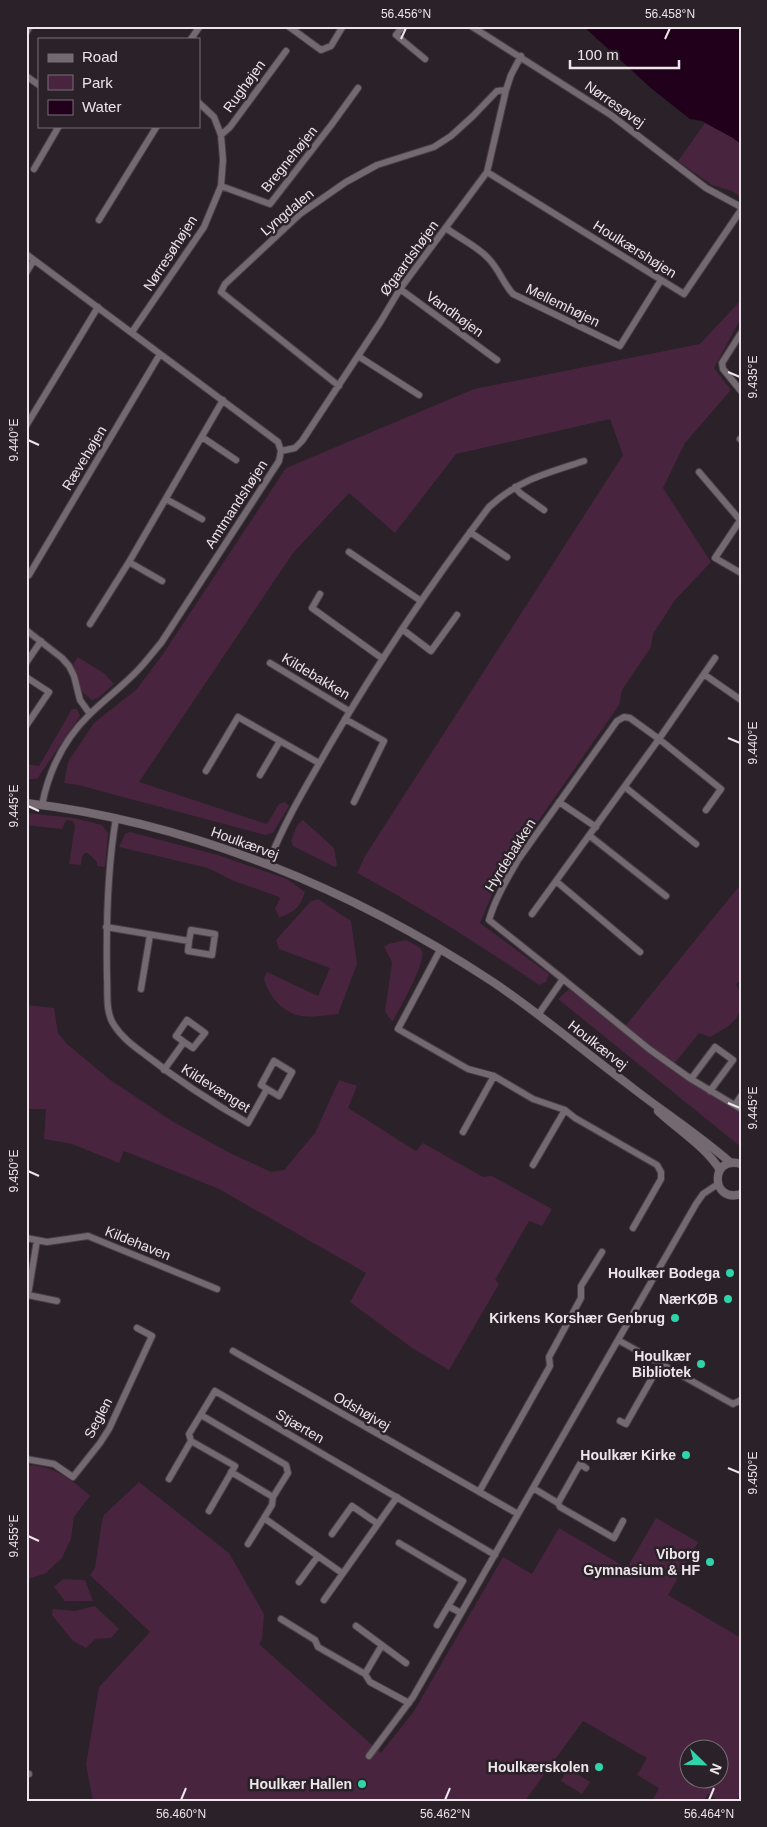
<svg xmlns="http://www.w3.org/2000/svg" width="767" height="1827" viewBox="0 0 767 1827" font-family="Arial,sans-serif">
<rect width="100%" height="100%" fill="#2b2128"/>
<path fill="#48243f" fill-rule="evenodd" d="M 705,123 L 733,138 L 741,144 L 741,197 L 732,191 L 712,185 L 678,161 Z
M 741,300 L 741,318 L 714,368 L 731,390 L 685,443 L 663,488 L 711,562 L 675,600 L 653,634 L 651,647 L 622,690 L 619,705 L 500,876 L 480,923 L 549,974 L 546,982 L 539,985 C 480,945 420,907 357,873 L 365,856 L 623,455 L 610,419 L 456,454 L 395,533 L 349,493 L 293,553 L 139,782 L 267,824 L 279,804 L 285,802 L 289,806 L 273,833 L 265,835 L 78,785 L 64,783 L 68,762 L 94,723 L 137,689 L 163,654 L 286,468 L 474,389 L 700,344 Z
M 78,657 L 105,674 L 114,684 L 98,698 L 92,700 L 82,692 L 73,664 Z
M 72,709 L 77,709 L 80,716 L 37,779 L 26,779 L 26,764 L 39,766 Z
M 26,813 L 74,818 L 102,825 L 108,833 L 105,867 L 97,866 L 97,862 L 88,853 L 85,853 L 82,857 L 81,865 L 69,864 L 75,826 L 73,821 L 66,820 L 62,829 L 26,825 Z
M 303,820 L 334,848 L 337,865 L 335,867 L 293,846 L 291,841 L 297,825 Z
M 130,832 L 218,855 L 287,879 L 305,892 C 301,906 293,914 279,917 L 275,908 L 280,899 L 279,897 L 234,881 L 208,868 L 119,847 L 125,834 Z
M 741,884 L 741,979 L 736,985 C 740,991 741,993 741,1000 C 741,1022 727,1027 710,1037 L 699,1033 L 670,1069 L 741,1114 L 741,1147 L 558,999 L 569,989 L 622,1030 Z
M 318,899 L 351,921 L 357,964 L 338,1014 C 327,1015 313,1018 302,1016 C 284,1014 267,995 264,978 L 267,972 L 318,996 L 330,968 L 279,949 L 276,940 L 311,901 Z
M 406,940 C 411,943 420,946 422,951 C 427,960 399,1010 393,1021 L 391,1020 L 385,1012 L 392,962 L 384,947 L 388,944 Z
M 26,1005 L 54,1008 L 58,1033 L 66,1043 L 109,1079 L 172,1121 L 228,1152 L 271,1172 L 284,1170 L 315,1133 L 339,1080 L 357,1086 L 348,1108 L 416,1151 L 423,1143 L 483,1177 L 492,1176 L 552,1209 L 542,1226 L 529,1221 L 495,1280 L 499,1284 L 449,1370 L 412,1348 L 350,1302 L 366,1273 L 219,1189 L 124,1151 L 119,1163 L 72,1144 L 44,1139 L 46,1109 L 26,1109 Z
M 26,1465 C 52,1465 72,1479 90,1496 L 74,1517 L 71,1539 L 62,1558 L 46,1573 L 26,1580 Z
M 139,1482 L 229,1553 L 264,1614 L 262,1640 L 259,1644 L 381,1753 L 414,1711 L 503,1557 L 532,1574 L 559,1528 L 627,1568 L 656,1518 L 698,1542 L 668,1595 L 741,1638 L 741,1792 L 736,1801 L 719,1801 L 708,1794 L 704,1801 L 652,1801 L 659,1788 L 637,1775 L 647,1758 L 583,1721 L 525,1801 L 93,1801 L 86,1765 L 99,1687 L 150,1632 L 90,1575 L 95,1568 L 102,1521 L 104,1515 ZM 690,1750 L 720,1750 L 720,1780 L 690,1780 Z
M 63,1579 L 85,1580 L 93,1601 L 65,1601 L 54,1587 Z
M 95,1606 L 119,1629 L 111,1638 L 95,1639 L 86,1648 L 73,1641 L 52,1615 L 53,1609 L 75,1611 Z
M 568,1768 L 590,1782 L 582,1794 L 561,1781 Z"/>
<path fill="#20001a" d="M 583,26 L 741,26 L 741,144 L 733,138 L 702,121 L 690,119 L 652,89 Z"/>
<g fill="none" stroke-linecap="round" stroke-linejoin="round">
<g stroke="#473f45" stroke-width="8">
<path id="minor" d="M 288,26 L 321,50 L 331,46 L 343,26
M 403,26 L 396,35 L 425,59
M 471,26 L 611,115 L 706,188 L 741,207
M 26,33 L 30,26
M 191,39 L 200,26
M 26,76 L 39,85
M 221,135 L 230,127 L 286,51
M 34,169 L 59,126
M 487,172 L 684,294 L 741,210
M 221,186 L 270,204 L 332,124 L 358,88
M 99,220 L 157,126
M 446,228 C 459,238 477,246 488,258 C 499,269 503,283 513,294 L 620,346 L 661,280
M 26,254 L 278,442 L 281,451 L 279,461 L 161,643 C 153,652 146,662 138,670 C 123,686 105,699 90,714 C 64,739 49,770 42,805
M 26,273 L 34,260
M 400,289 L 497,360
M 132,332 L 204,227 L 221,186 L 223,160 L 221,135 L 214,117 L 199,103
M 741,333 L 722,363 L 723,369 L 741,391
M 358,356 L 419,395
M 339,386 L 221,292 L 225,284 L 300,214 L 346,182 L 377,165 L 434,147 L 451,136 L 473,116 L 497,91 L 506,90
M 26,426 L 98,307
M 202,437 L 236,460
M 740,439 L 741,440
M 281,451 L 295,448 L 302,441 L 381,321 L 400,289 L 487,172 L 506,90 L 511,75 L 521,56
M 699,472 L 740,520
M 515,487 L 520,493 L 544,510
M 166,499 L 202,519
M 741,519 L 715,558 L 741,573
M 470,532 L 507,557
M 349,552 L 421,601
M 129,562 L 162,581
M 29,575 L 160,354
M 320,594 L 312,608 L 383,659
M 90,624 L 129,562 L 223,400
M 402,629 L 431,651 L 457,615
M 26,630 L 62,658 L 69,666 L 74,676 L 80,700 L 90,714
M 26,663 L 41,641
M 270,663 L 349,711
M 705,675 L 741,700
M 26,677 L 49,692 L 26,726
M 345,719 L 384,741 L 354,802
M 206,771 L 238,717 L 319,763
M 260,775 L 280,741
M 625,787 L 696,844
M 559,802 L 596,827
M 116,818 C 107,871 106,923 107,977 C 108,992 105,1012 114,1025 C 122,1038 135,1047 147,1056 C 179,1081 213,1103 248,1123 L 267,1089 L 261,1085 L 274,1061 L 292,1072 L 279,1096 L 267,1089
M 590,836 L 666,896
M 268,864 C 284,822 308,783 331,743 C 379,661 432,582 489,507 C 518,480 547,473 584,461
M 557,882 L 640,952
M 532,914 L 659,739 L 721,789 L 706,810
M 106,927 L 189,941 L 188,951 L 212,955 L 215,934 L 191,930 L 189,941
M 440,950 L 398,1029 L 468,1069 L 494,1076 L 533,1099 L 565,1110 L 575,1118 L 657,1165 L 661,1172 L 661,1179 L 633,1228
M 563,979 L 649,1049 L 691,1079 L 741,1109
M 141,989 L 150,935
M 538,1015 L 563,979 L 489,920 C 495,899 507,879 518,860 L 617,721 L 624,717 L 630,718 L 659,739 L 715,658
M 164,1070 L 184,1042 L 193,1048 L 205,1033 L 187,1020 L 176,1036 L 184,1042
M 691,1079 L 715,1047 L 733,1060 L 710,1091
M 735,1105 L 741,1096
M 463,1132 L 494,1076
M 533,1165 L 565,1110
M 26,1238 L 47,1242 L 88,1236 L 217,1289
M 37,1240 L 28,1295 L 57,1301
M 618,1340 L 733,1404 L 741,1400
M 233,1351 L 518,1514
M 201,1415 L 286,1465 L 288,1473 L 273,1497 L 272,1505 L 248,1544
M 620,1421 L 626,1424 L 660,1364
M 191,1441 L 235,1466 L 209,1511
M 26,1459 L 54,1464 L 73,1477 L 100,1443 L 109,1429 L 152,1336 L 137,1328
M 231,1472 L 273,1497
M 169,1479 L 191,1441 L 189,1434 L 215,1391 L 495,1555
M 533,1488 L 558,1503 L 580,1464 L 586,1468
M 479,1492 L 550,1366 L 549,1357 L 581,1298 L 581,1286 L 602,1252
M 558,1503 L 560,1507 L 614,1538 L 623,1521
M 264,1518 L 342,1573
M 332,1534 L 352,1506 L 378,1524
M 399,1543 L 463,1581 L 437,1625
M 299,1582 L 318,1556
M 324,1600 L 397,1497
M 448,1606 L 461,1613
M 281,1619 L 315,1640 L 318,1647 L 365,1674 L 370,1682 L 409,1703
M 356,1626 L 406,1663
M 365,1674 L 382,1645
M 369,1756 L 413,1697 L 696,1204 L 703,1194 L 718,1184
M 26,1774 L 29,1774"/>
</g>
<g stroke="#473f45" stroke-width="9">
<path id="tertiary" d="M 26,803 C 194,823 353,890 493,982 C 539,1013 581,1049 625,1082 C 660,1110 697,1133 731,1163
M 658,1111 C 678,1130 706,1147 720,1170
M 741,1164 C 710,1154 710,1204 741,1194"/>
</g>
<use href="#minor" stroke="#756971" stroke-width="6"/>
<use href="#tertiary" stroke="#756971" stroke-width="8"/>
</g>
<path fill="none" stroke="#ece5ea" stroke-width="2" d="M 401,39 L 406,28M 665,39 L 670,28M 728,372 L 740,377M 28,440 L 39,445M 728,738 L 740,743M 28,806 L 39,811M 728,1103 L 740,1108M 28,1171 L 39,1176M 728,1468 L 740,1473M 28,1536 L 39,1541M 181,1800 L 186,1788M 445,1800 L 450,1788M 709,1800 L 714,1788"/>
<g fill="#2fd4aa" stroke="#2b2128" stroke-width="2">
<circle cx="730" cy="1273" r="5"/>
<circle cx="728" cy="1299" r="5"/>
<circle cx="675" cy="1318" r="5"/>
<circle cx="701" cy="1364" r="5"/>
<circle cx="686" cy="1455" r="5"/>
<circle cx="710" cy="1562" r="5"/>
<circle cx="599" cy="1767" r="5"/>
<circle cx="362" cy="1784" r="5"/>
</g>
<g text-anchor="middle" dominant-baseline="central" stroke-width="5" stroke-linejoin="round" paint-order="stroke">
<g font-size="14" fill="#ece5ea" stroke="#2b2128">
<text transform="translate(244 86) rotate(-54)">Rughøjen</text>
<text transform="translate(615 104) rotate(35)">Nørresøvej</text>
<text transform="translate(289 159) rotate(-51)">Bregnehøjen</text>
<text transform="translate(287 212) rotate(-40)">Lyngdalen</text>
<text transform="translate(635 249) rotate(32)">Houlkærshøjen</text>
<text transform="translate(170 253) rotate(-57)">Nørresøhøjen</text>
<text transform="translate(409 258) rotate(-54)">Øgaardshøjen</text>
<text transform="translate(563 305) rotate(26)">Mellemhøjen</text>
<text transform="translate(455 314) rotate(36)">Vandhøjen</text>
<text transform="translate(84 458) rotate(-59)">Rævehøjen</text>
<text transform="translate(236 504) rotate(-57)">Amtmandshøjen</text>
<text transform="translate(316 676) rotate(31)">Kildebakken</text>
<text transform="translate(245 843) rotate(20)">Houlkærvej</text>
<text transform="translate(510 855) rotate(-58)">Hyrdebakken</text>
<text transform="translate(598 1045) rotate(38)">Houlkærvej</text>
<text transform="translate(216 1088) rotate(32)">Kildevænget</text>
<text transform="translate(138 1243) rotate(22)">Kildehaven</text>
<text transform="translate(362 1411) rotate(30)">Odshøjvej</text>
<text transform="translate(98 1418) rotate(-62)">Seglen</text>
<text transform="translate(300 1426) rotate(30)">Stjærten</text>
</g>
<g font-size="14" font-weight="bold" fill="#ece5ea" stroke="#2b2128" text-anchor="end">
<text x="720" y="1273">Houlkær Bodega</text>
<text x="718" y="1299">NærKØB</text>
<text x="665" y="1318">Kirkens Korshær Genbrug</text>
<text x="691" y="1356">Houlkær<tspan x="691" dy="16">Bibliotek</tspan></text>
<text x="676" y="1455">Houlkær Kirke</text>
<text x="700" y="1554">Viborg<tspan x="700" dy="16">Gymnasium &amp; HF</tspan></text>
<text x="589" y="1767">Houlkærskolen</text>
<text x="352" y="1784">Houlkær Hallen</text>
</g>
</g>
<rect width="767" height="1827" fill="none" stroke="#2b2128" stroke-width="55"/>
<rect x="38" y="38" width="162" height="90" fill="#2b2128" stroke="#786f76"/>
<rect x="48" y="54" width="25" height="8" fill="#756971" stroke="#786f76"/>
<text x="82" y="62" font-size="15" fill="#ece5ea">Road</text>
<rect x="48" y="75" width="25" height="15" fill="#48243f" stroke="#786f76"/>
<text x="82" y="88" font-size="15" fill="#ece5ea">Park</text>
<rect x="48" y="100" width="25" height="15" fill="#20001a" stroke="#786f76"/>
<text x="82" y="112" font-size="15" fill="#ece5ea">Water</text>
<g transform="translate(704 1764) rotate(113)"><circle r="24" fill="#2b2128" stroke="#786f76"/>
<path d="M0-4L9 19L0 12L-9 19Z" fill="#2fd4aa"/>
<text y="-8" font-size="14" font-weight="bold" text-anchor="middle" fill="#ece5ea">N</text>
</g>
<path d="M570 60v8h109v-8" fill="none" stroke="#ece5ea" stroke-width="2.5"/>
<text x="577" y="60" font-size="15" fill="#ece5ea" stroke="#2b2128" stroke-width="4" paint-order="stroke">100 m</text>
<rect x="28" y="28" width="712" height="1772" fill="none" stroke="#ece5ea" stroke-width="2"/>
<g font-size="12" text-anchor="middle" fill="#ece5ea">
<text x="406" y="18">56.456°N</text>
<text x="670" y="18">56.458°N</text>
<text transform="translate(753 377) rotate(-90)" y="4">9.435°E</text>
<text transform="translate(14 440) rotate(-90)" y="4">9.440°E</text>
<text transform="translate(753 743) rotate(-90)" y="4">9.440°E</text>
<text transform="translate(14 806) rotate(-90)" y="4">9.445°E</text>
<text transform="translate(753 1108) rotate(-90)" y="4">9.445°E</text>
<text transform="translate(14 1171) rotate(-90)" y="4">9.450°E</text>
<text transform="translate(753 1473) rotate(-90)" y="4">9.450°E</text>
<text transform="translate(14 1536) rotate(-90)" y="4">9.455°E</text>
<text x="181" y="1818">56.460°N</text>
<text x="445" y="1818">56.462°N</text>
<text x="709" y="1818">56.464°N</text>
</g>
</svg>
